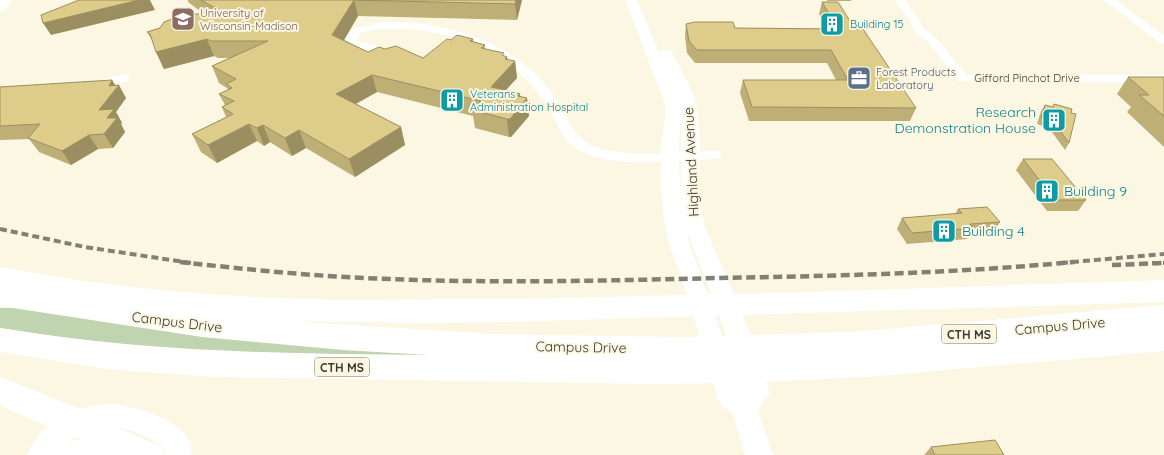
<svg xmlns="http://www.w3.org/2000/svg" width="1164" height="455" viewBox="0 0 1164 455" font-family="Quicksand,sans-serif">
<rect width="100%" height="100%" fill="#fcf7e3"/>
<path fill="#c0d4af" d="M 0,308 L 16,308 L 446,354 L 445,358 L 300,357 L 99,343 L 0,328 Z"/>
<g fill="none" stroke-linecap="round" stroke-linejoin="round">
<path fill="#fff" fill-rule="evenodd" d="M 894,0 L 904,0 L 920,21 L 923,28 L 936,38 L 966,74 L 1164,75 L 1164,83 L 959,81 L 928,42 L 914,32 L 910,21 Z
M 1104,0 L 1116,0 L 1164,36 L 1164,44 L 1160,43 Z
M 382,22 C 445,20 514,41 553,94 C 565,110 572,136 591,145 C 621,159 681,152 715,151 L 720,152 L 722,155 L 720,158 L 715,159 C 677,161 613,169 580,151 C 559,140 555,113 541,96 C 508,54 458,32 406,29 C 390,28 375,28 360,33 L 357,41 L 398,52 L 400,54 L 394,58 L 350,47 L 345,41 L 352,29 Z
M 124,74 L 128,75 L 130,78 L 128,81 L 92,90 L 86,86 L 88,83 Z"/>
<path fill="#fff" fill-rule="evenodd" d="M 0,0 L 13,0 L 5,11 L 0,12 Z
M 625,0 L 637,0 L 677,95 L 659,53 L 661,50 L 671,50 L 692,91 L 697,109 L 700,140 L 699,189 L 704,225 L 748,328 L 770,393 L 758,410 L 773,455 L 745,455 L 733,414 L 721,405 L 717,397 L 688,298 L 669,243 L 664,220 L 661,187 L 661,144 L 666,111 L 664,101 ZM 681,118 L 681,189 L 683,213 C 678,181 678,150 681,118 ZM 687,231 L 724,328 L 742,391 L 689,243 Z
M 115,404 C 139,408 197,423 191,455 L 165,455 L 164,449 C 152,437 133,430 116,427 L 160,446 L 164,455 L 27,455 C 42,420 78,403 115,404 ZM 77,436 L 80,438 L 67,443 Z"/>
<path fill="#fff" fill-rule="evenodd" d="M 0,267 L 84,281 L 168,291 L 252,297 L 338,300 L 508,299 L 777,293 L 1164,280 L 1164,302 L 508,322 L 423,323 L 289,321 L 492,334 L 680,337 L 852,332 L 1164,305 L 1164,351 L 879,376 L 740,383 L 652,384 L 215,377 L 107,369 L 0,352 L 0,328 C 143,352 285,354 429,355 L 343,350 L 202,337 L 0,306 Z
M 0,377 L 88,412 L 92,423 L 88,434 L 76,438 L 0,406 Z"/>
<path stroke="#838073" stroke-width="4" stroke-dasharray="7 4" stroke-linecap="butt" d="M 0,229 L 85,247 L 191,263
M 1061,263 L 1164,254
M 1152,263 L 1164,263"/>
<path stroke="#838073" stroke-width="4.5" stroke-dasharray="9 4.5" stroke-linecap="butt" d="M 180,262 C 235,268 290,274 346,277 C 470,284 595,281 719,278 C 838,276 956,273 1074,262
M 1112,265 L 1164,263"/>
</g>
<path fill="#beaf77" d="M 188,0 L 522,0 L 517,20 L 358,16 L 344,40 L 368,52 L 385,49 L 423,58 L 451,40 L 473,39 L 474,42 L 485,45 L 485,49 L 507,57 L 508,60 L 515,61 L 517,78 L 506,90 L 520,94 L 520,97 L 527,98 L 529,116 L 511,137 L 509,137 L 475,128 L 473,116 L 377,92 L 356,104 L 401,127 L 405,145 L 355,177 L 306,148 L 292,156 L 270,142 L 264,146 L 257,141 L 217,163 L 201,152 L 192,134 L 226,117 L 222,107 L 225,105 L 219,94 L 228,90 L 227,88 L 219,83 L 212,66 L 230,58 L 218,58 L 214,56 L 164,69 L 156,52 L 153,42 L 147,32 L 204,14 L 188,2 Z
M 827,0 L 851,0 L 851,1 L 827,1 Z
M 822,2 L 855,29 L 916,108 L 910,121 L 749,121 L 740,93 L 743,80 L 836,80 L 827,63 L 695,63 L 687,53 L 685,37 L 686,24 L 735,28 L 827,29 L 819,14 Z
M 1128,77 L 1164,77 L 1164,147 L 1127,112 L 1131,107 L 1117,94 Z
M 112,80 L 115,85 L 126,98 L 116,112 L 122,123 L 121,124 L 125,132 L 113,148 L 98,149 L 71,165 L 39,152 L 29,139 L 0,140 L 0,87 Z
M 1054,104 L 1071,113 L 1069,143 L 1065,150 L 1049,128 L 1037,124 L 1041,111 L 1045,105 L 1052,107 Z
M 1023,159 L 1086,200 L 1078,211 L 1047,211 L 1016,170 Z
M 958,209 L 1000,222 L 993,233 L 970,234 L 967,239 L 907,244 L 897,229 L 902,218 L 955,214 Z
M 931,447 L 1004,455 L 924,455 Z"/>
<path fill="#9b8f61" d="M 139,0 L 150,0 L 155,10 L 51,35 L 43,23 Z
M 354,0 L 358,16 L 337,52 L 332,35 Z
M 516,0 L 522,0 L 517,20 L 515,4 Z
M 207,39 L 214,56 L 164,69 L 156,52 Z
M 507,57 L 509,68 L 515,61 L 517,78 L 493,104 L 491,87 L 505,59 Z
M 372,75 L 377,92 L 342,111 L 336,94 Z
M 112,80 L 117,88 L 119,85 L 126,98 L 116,112 L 122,123 L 121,124 L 125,132 L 113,148 L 104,134 L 99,110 L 109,86 Z
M 520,94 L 521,106 L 527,98 L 529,116 L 511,137 L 509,137 L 507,119 Z
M 249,124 L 257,141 L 217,163 L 208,145 Z
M 263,125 L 270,142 L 264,146 L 257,128 Z
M 401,127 L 405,145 L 355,177 L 349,159 Z
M 299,130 L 306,148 L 292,156 L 285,138 Z
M 89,135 L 98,149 L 71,165 L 62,151 Z"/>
<path fill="#ddcc8a" stroke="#9b8f61" d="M 79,0 L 139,0 L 43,23 L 41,15 Z
M 201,0 L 516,0 L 515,4 L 354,0 L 332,35 L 368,52 L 379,47 L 385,49 L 396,46 L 423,58 L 447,39 L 451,40 L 457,35 L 473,39 L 470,41 L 485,45 L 481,48 L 504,53 L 502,55 L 507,57 L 505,59 L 515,61 L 491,87 L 514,92 L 520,94 L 518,96 L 527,98 L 510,119 L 507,119 L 472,110 L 481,101 L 372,75 L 336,94 L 401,127 L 349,159 L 299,130 L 285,138 L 263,125 L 257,128 L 249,124 L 208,145 L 192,134 L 233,114 L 222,107 L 234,101 L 219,94 L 232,88 L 226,84 L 236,79 L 212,66 L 268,41 L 211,41 L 207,39 L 156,52 L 150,34 L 147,32 L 160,28 L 164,22 L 185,14 L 226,14 Z
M 822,2 L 838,2 L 855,29 L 863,29 L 916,108 L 752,107 L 743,80 L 848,80 L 831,50 L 697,50 L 689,41 L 686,24 L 695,22 L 733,22 L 735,28 L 838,29 Z
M 1128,77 L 1164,77 L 1164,116 L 1139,95 L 1149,95 Z
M 112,80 L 109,86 L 119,85 L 99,110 L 114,109 L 107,118 L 117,118 L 104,134 L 89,135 L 62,151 L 28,138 L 40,124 L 0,126 L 0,87 Z
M 1054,104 L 1072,109 L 1071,113 L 1076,114 L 1069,143 L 1053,121 L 1041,118 L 1045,105 L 1053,107 Z
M 1023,159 L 1052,159 L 1086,200 L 1055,200 Z
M 987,207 L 1000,222 L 970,224 L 973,228 L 912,233 L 902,218 L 962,213 L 958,209 Z
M 995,440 L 1004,455 L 935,455 L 931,447 Z"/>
<defs>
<g id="university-square" transform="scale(1.25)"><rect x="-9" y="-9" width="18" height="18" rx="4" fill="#8d6e63" stroke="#fcf7e3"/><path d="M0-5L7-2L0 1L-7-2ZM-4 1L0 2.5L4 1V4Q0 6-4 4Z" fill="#fff"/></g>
<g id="building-square" transform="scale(1.25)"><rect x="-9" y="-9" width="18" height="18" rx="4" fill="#0f9aa8" stroke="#fcf7e3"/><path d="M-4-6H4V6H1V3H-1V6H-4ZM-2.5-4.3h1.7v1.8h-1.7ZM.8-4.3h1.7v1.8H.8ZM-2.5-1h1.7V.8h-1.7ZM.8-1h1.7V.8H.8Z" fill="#fff"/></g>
<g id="office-square" transform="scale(1.25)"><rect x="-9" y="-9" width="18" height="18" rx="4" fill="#5c6f8a" stroke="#fcf7e3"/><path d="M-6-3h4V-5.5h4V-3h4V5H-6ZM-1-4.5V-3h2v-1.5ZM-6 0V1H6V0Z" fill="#fff"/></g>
</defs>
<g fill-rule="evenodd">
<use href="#university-square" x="183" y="19"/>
<use href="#building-square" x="832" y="24"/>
<use href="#office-square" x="859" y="78"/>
<use href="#building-square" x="452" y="100"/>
<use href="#building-square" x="1054" y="120"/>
<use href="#building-square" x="1047" y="191"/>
<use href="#building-square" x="944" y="231"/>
</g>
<g text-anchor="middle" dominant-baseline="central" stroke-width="4" stroke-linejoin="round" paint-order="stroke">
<g font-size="11" fill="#785e54" stroke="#fcf7e3" text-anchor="start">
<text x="200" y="13">University of<tspan x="200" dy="13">Wisconsin-Madison</tspan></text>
</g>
<g font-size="11" fill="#0d838f" stroke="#fcf7e3" text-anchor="start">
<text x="850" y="24">Building 15</text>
<text x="470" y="94">Veterans<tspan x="470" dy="13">Administration Hospital</tspan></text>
</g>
<g font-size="11" fill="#4e5e75" stroke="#fcf7e3" text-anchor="start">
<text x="876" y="72">Forest Products<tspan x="876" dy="13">Laboratory</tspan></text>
</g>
<g font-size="11" fill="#3c3a32" stroke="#fcf7e3">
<text x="1027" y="78">Gifford Pinchot Drive</text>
</g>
<g fill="#fcf7e3" stroke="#767367" stroke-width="1">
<rect x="941.5" y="324.5" width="55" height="19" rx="4"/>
<rect x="314.5" y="357.5" width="55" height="19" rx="4"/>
</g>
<g font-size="12" font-weight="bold" fill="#3c3a32">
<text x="969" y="334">CTH MS</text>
<text x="342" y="367">CTH MS</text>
</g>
<g font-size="14" fill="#0d838f" stroke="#fcf7e3" text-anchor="start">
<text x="1036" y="112" text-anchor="end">Research<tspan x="1036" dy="16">Demonstration House</tspan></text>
<text x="1064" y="191">Building 9</text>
<text x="962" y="231">Building 4</text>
</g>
<g font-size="14" fill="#3c3a32" stroke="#fcf7e3">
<text transform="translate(691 162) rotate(-93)">Highland Avenue</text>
<text transform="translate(177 322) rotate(7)">Campus Drive</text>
<text transform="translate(1060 326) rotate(-5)">Campus Drive</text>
<text transform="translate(581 347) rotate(1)">Campus Drive</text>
</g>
</g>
</svg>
